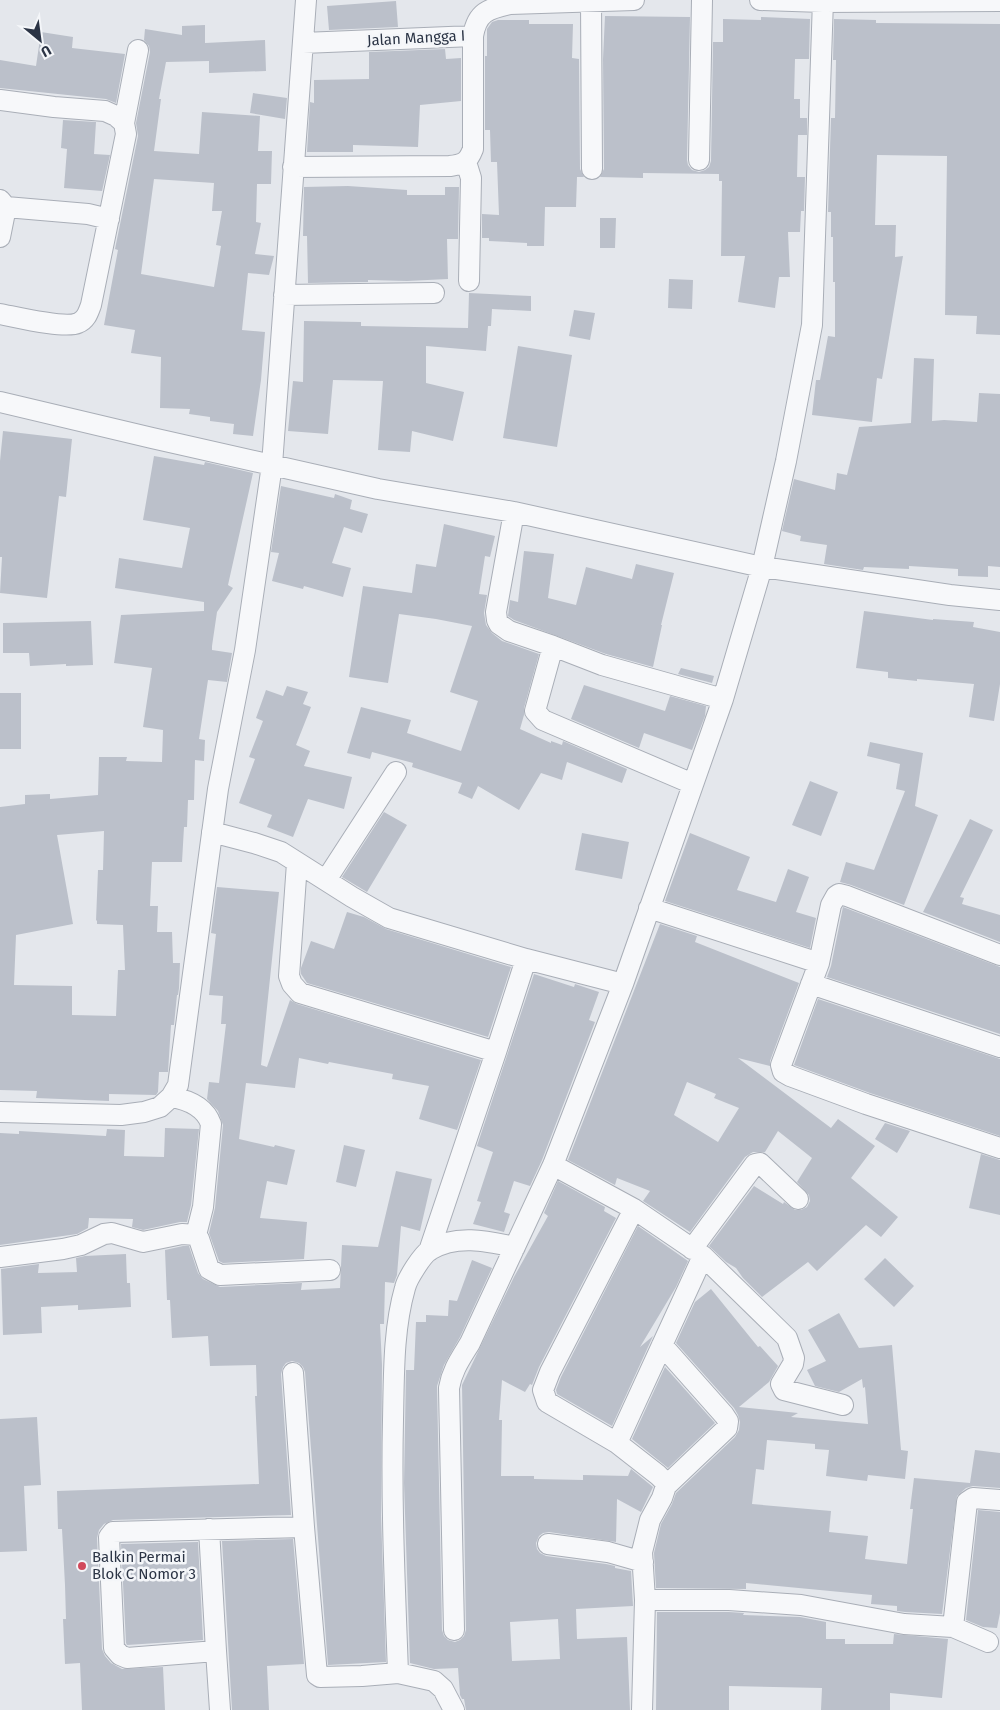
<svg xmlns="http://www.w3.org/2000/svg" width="1000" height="1710" viewBox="0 0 1000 1710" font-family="'Fira Sans',sans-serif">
<rect width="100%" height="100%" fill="#e4e7ec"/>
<path fill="#bbc0ca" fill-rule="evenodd" d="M 396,1 L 398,27 L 329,30 L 327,6 Z
M 605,16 L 690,17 L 687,160 L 688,165 L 692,170 L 699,172 L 705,170 L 709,167 L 711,161 L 713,42 L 723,42 L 723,19 L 761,20 L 761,17 L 810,19 L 809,59 L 795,59 L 794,99 L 800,99 L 800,118 L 807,118 L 807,135 L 798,135 L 797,177 L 805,177 L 804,211 L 801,211 L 800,232 L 788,232 L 790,277 L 779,277 L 775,308 L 738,302 L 745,256 L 721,256 L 722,181 L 719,181 L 719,174 L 643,173 L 643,178 L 600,177 L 604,169 L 603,59 Z
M 834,19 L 876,20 L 876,23 L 1000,24 L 1000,335 L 976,334 L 977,316 L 945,315 L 947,156 L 877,155 L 875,225 L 896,225 L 895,257 L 903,256 L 882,379 L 877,378 L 872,422 L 812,415 L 816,380 L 820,380 L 828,336 L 835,337 L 835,282 L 833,282 L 833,237 L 831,237 L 831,212 L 828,212 L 831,118 L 835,118 L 836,60 L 833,60 Z
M 498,20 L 529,20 L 529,24 L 573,24 L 572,58 L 579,59 L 580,169 L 584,177 L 577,177 L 576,207 L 545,207 L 544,246 L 527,246 L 527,243 L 489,241 L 489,238 L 482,238 L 482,214 L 499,215 L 497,162 L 491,162 L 490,130 L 485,130 L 485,56 L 487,56 L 487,29 L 492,22 Z
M 205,25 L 205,43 L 265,40 L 266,71 L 209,73 L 209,61 L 166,62 L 159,99 L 161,99 L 154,151 L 199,154 L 202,112 L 260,116 L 258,151 L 272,151 L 271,184 L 257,184 L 256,222 L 261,223 L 255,254 L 274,256 L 269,275 L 248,273 L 242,330 L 265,332 L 261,380 L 253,436 L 233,434 L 234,424 L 210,421 L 210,417 L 189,414 L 190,409 L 160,408 L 161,357 L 131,353 L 135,330 L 104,325 L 118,250 L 115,249 L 138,136 L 136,123 L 150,52 L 149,46 L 144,40 L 145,29 L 182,35 L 182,26 ZM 154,179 L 214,183 L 212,211 L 222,211 L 216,245 L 221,246 L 214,287 L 141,274 Z
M 41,32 L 73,37 L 72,48 L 125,54 L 116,103 L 106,99 L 0,88 L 0,60 L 36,66 Z
M 445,49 L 446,59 L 461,58 L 461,101 L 420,105 L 418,147 L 353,145 L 353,152 L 307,152 L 310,102 L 314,103 L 314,80 L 369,79 L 369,52 Z
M 253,93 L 287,98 L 285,119 L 250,113 Z
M 63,120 L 96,122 L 94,154 L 110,155 L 102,191 L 64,188 L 67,149 L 61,148 Z
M 348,186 L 407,190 L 407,195 L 445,195 L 445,187 L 459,187 L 458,239 L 447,239 L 448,279 L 407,281 L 368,280 L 368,282 L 308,283 L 307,236 L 303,236 L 304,187 Z
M 600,218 L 616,218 L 615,248 L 600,248 Z
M 669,279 L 693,280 L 692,309 L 668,308 Z
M 469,293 L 531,296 L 531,311 L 492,309 L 491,326 L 488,326 L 486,351 L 426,346 L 426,383 L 464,392 L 453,441 L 412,431 L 410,452 L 378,450 L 383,381 L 333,380 L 328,434 L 288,431 L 293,381 L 303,382 L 304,321 L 361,322 L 361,326 L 468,328 Z
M 574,310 L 595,313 L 590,340 L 569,336 Z
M 518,346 L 572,355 L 557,447 L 503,438 Z
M 914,358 L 934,359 L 932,421 L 944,420 L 977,422 L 979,393 L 1000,394 L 1000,567 L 988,566 L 988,577 L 958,576 L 958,569 L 909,566 L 909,569 L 864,567 L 863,570 L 824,564 L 827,545 L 800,541 L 801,536 L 782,531 L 794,479 L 835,490 L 837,473 L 847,475 L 859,427 L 911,423 Z
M 3,431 L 72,439 L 66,497 L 59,496 L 47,598 L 0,593 L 2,557 L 0,557 L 0,461 Z
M 154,456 L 204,465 L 205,462 L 253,473 L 228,585 L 233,588 L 217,612 L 212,646 L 212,650 L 232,653 L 227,682 L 208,680 L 199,739 L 205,740 L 204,761 L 195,760 L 194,800 L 188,800 L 187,827 L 184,827 L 182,862 L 152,862 L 150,906 L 158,906 L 157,932 L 172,932 L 173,963 L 180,963 L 179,988 L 178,995 L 177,995 L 174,1025 L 171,1025 L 168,1072 L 159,1072 L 158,1092 L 156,1095 L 109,1094 L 109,1101 L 36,1098 L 37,1091 L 0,1090 L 0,807 L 25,804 L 25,795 L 50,794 L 50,799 L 98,795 L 99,757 L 127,757 L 126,761 L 162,762 L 163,730 L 143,727 L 152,668 L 114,663 L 121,615 L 204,611 L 204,602 L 115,588 L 119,558 L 182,568 L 190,528 L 143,520 ZM 104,831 L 103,870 L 98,870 L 96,921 L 97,920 L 97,924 L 123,925 L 125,970 L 118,970 L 116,1016 L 72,1015 L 72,986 L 14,985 L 16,935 L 73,924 L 57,835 Z
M 281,486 L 334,498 L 335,494 L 352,500 L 350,509 L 368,514 L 362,533 L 344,527 L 332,563 L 351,568 L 343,597 L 304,586 L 303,589 L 272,581 L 279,553 L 271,552 Z
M 444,524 L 495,536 L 490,557 L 485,556 L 479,594 L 487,595 L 484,613 L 486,625 L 492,633 L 502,641 L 539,654 L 524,708 L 524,715 L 520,729 L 551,743 L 551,741 L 562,745 L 563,741 L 627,769 L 622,783 L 567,762 L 562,780 L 541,773 L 519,810 L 478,786 L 472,799 L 458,793 L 462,783 L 412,767 L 413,763 L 372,752 L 370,759 L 347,753 L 361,707 L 411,720 L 407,733 L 461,751 L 478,701 L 450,692 L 472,626 L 436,619 L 399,614 L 388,683 L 349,677 L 363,586 L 412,593 L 416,564 L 436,567 Z
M 524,551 L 554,554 L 548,598 L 576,605 L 586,567 L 632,579 L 636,564 L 674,573 L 661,625 L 662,625 L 653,667 L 606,654 L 514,620 L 508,616 L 510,600 L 518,602 Z
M 864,611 L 933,620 L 933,619 L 974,622 L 973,627 L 1000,632 L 1000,684 L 994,721 L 969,717 L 974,684 L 917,679 L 917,681 L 888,678 L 888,672 L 856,668 Z
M 91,621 L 93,665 L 66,666 L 66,664 L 30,666 L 29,653 L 3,653 L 3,623 Z
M 681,668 L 714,676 L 712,683 L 678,674 Z
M 584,685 L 665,711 L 670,696 L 706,706 L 705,716 L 692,750 L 644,733 L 639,748 L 571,719 Z
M 287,686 L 308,692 L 303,704 L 311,707 L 296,745 L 310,751 L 304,766 L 352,777 L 344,809 L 308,799 L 293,837 L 267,827 L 272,815 L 239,803 L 255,759 L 249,757 L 263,721 L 256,718 L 266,690 L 283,696 Z
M 0,693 L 21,693 L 21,749 L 0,749 Z
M 870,742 L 923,753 L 915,806 L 938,815 L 904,905 L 851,885 L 840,882 L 846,862 L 874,870 L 905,791 L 896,789 L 900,764 L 867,756 Z
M 810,781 L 838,792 L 821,836 L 792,825 Z
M 384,812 L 407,825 L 367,892 L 342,877 Z
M 970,819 L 993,830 L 960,897 L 964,898 L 962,904 L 1000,915 L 1000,942 L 923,912 Z
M 582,833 L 629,842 L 622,879 L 575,870 Z
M 690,833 L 750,857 L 737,890 L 776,902 L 788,869 L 809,877 L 796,912 L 816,918 L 810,948 L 665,901 Z
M 217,887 L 279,892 L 261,1065 L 267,1067 L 290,1000 L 297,1004 L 481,1060 L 457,1130 L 419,1119 L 429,1086 L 392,1079 L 393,1074 L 329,1062 L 328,1064 L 299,1058 L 295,1088 L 246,1083 L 239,1139 L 274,1147 L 275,1145 L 295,1150 L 287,1185 L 267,1181 L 260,1218 L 307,1222 L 304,1259 L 223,1263 L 219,1261 L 209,1233 L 215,1208 L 223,1125 L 218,1111 L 207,1099 L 209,1082 L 219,1083 L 226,1024 L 221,1024 L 223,996 L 209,995 L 216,934 L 211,933 Z
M 843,907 L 1000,967 L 1000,1034 L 827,977 L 831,966 Z
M 347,912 L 364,917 L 386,929 L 511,967 L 488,1037 L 307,983 L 301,974 L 301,968 L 311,941 L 334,949 Z
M 660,924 L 697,936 L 695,942 L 799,983 L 770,1061 L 770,1066 L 738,1058 L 831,1128 L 838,1119 L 875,1146 L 851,1178 L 898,1217 L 881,1237 L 866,1225 L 817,1271 L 808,1262 L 762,1297 L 743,1278 L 736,1268 L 726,1262 L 709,1246 L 754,1186 L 783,1204 L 784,1202 L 795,1210 L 801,1210 L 807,1207 L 810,1201 L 809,1195 L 797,1182 L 812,1158 L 778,1131 L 765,1152 L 753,1152 L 745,1157 L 690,1232 L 643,1201 L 650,1191 L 617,1178 L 615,1185 L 568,1160 ZM 687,1082 L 716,1094 L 714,1098 L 739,1108 L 718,1142 L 674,1115 Z
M 534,974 L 574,987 L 575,984 L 599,992 L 589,1020 L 595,1022 L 542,1160 L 530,1186 L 514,1181 L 504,1212 L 510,1214 L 504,1232 L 473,1224 L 481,1202 L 477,1201 L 493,1152 L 477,1146 Z
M 818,999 L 1000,1059 L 1000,1136 L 870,1093 L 794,1065 Z
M 885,1123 L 910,1131 L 897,1153 L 875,1139 Z
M 165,1128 L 199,1129 L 191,1205 L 187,1222 L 180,1222 L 143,1230 L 132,1227 L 133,1219 L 89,1218 L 88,1228 L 77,1234 L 0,1245 L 0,1133 L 19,1134 L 19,1131 L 106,1136 L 107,1129 L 125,1130 L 124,1156 L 164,1157 Z
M 344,1145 L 365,1150 L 356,1187 L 336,1182 Z
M 981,1154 L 1000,1160 L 1000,1215 L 969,1208 Z
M 396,1171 L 432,1179 L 420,1231 L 401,1226 L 397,1275 L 394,1283 L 385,1282 L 384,1324 L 380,1324 L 382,1365 L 381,1515 L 386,1662 L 328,1665 L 305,1372 L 303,1367 L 299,1363 L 292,1361 L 286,1363 L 283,1367 L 281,1374 L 291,1515 L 113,1520 L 104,1524 L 99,1530 L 97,1538 L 102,1649 L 105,1656 L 111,1663 L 122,1669 L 163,1667 L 165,1710 L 82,1710 L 80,1663 L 65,1664 L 63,1619 L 66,1619 L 65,1585 L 62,1529 L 58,1529 L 57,1491 L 259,1484 L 255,1396 L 257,1396 L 256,1365 L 210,1366 L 208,1336 L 172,1338 L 170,1300 L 167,1300 L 165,1250 L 183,1246 L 189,1246 L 198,1273 L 203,1279 L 220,1287 L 302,1283 L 301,1290 L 340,1288 L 342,1245 L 378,1247 Z
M 558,1181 L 605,1207 L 604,1211 L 616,1218 L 539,1367 L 532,1385 L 530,1384 L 525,1392 L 502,1380 L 499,1420 L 502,1420 L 501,1476 L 534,1476 L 534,1479 L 583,1480 L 583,1475 L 628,1476 L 631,1469 L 653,1487 L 641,1512 L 617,1499 L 616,1542 L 549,1532 L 543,1533 L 539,1536 L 536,1543 L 537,1549 L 540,1553 L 546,1556 L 606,1564 L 615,1566 L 615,1568 L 631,1571 L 633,1606 L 576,1609 L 577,1639 L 627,1637 L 630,1710 L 466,1710 L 464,1699 L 462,1699 L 460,1695 L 458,1668 L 434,1669 L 410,1663 L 404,1483 L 406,1370 L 414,1370 L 416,1322 L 426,1322 L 426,1315 L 448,1316 L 449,1300 L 457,1301 L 472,1260 L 492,1268 L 460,1337 L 444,1365 L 437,1386 L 442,1630 L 444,1636 L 448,1640 L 455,1642 L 460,1640 L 464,1636 L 466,1630 L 462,1385 L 514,1277 L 548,1216 L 544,1213 ZM 558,1619 L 560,1659 L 512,1661 L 510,1622 Z
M 638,1226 L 688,1261 L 676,1287 L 640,1347 L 653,1336 L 612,1426 L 557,1394 L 556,1390 L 561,1377 Z
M 126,1254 L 127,1283 L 130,1283 L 131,1307 L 78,1310 L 78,1305 L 41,1307 L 42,1333 L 3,1335 L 1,1269 L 39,1264 L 38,1273 L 77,1272 L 76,1258 L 85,1256 Z
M 885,1258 L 914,1286 L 894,1307 L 864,1279 Z
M 711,1289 L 758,1347 L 760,1346 L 778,1366 L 769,1382 L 739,1407 L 798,1413 L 791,1417 L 868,1424 L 865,1387 L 863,1388 L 862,1379 L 839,1392 L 815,1386 L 807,1370 L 826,1361 L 808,1330 L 839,1313 L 859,1348 L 892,1345 L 901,1450 L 908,1451 L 905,1479 L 868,1475 L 867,1481 L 826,1476 L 829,1450 L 815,1449 L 815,1444 L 767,1440 L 764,1470 L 756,1469 L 752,1504 L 831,1511 L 829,1532 L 868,1536 L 865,1559 L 907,1564 L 913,1509 L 910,1509 L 914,1478 L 970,1483 L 975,1450 L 1000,1453 L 1000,1488 L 973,1486 L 966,1488 L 957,1496 L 942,1614 L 905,1612 L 897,1611 L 897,1606 L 871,1604 L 872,1595 L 746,1583 L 746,1589 L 656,1588 L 654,1553 L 661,1524 L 672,1504 L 676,1493 L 735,1437 L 739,1430 L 740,1422 L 738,1415 L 734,1408 L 676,1343 L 695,1302 Z
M 665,1367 L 715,1423 L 668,1468 L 632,1439 Z
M 37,1417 L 41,1485 L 24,1486 L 27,1551 L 0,1552 L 0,1419 Z
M 978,1510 L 1000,1512 L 1000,1613 L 997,1628 L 983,1627 L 966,1620 Z
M 293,1539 L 304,1664 L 267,1666 L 269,1710 L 232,1710 L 222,1541 Z
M 198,1542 L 203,1640 L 127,1645 L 126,1643 L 121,1544 Z
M 657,1612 L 729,1612 L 744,1613 L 743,1615 L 800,1617 L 826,1622 L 826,1639 L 845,1639 L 845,1644 L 893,1644 L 894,1634 L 948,1639 L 942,1698 L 890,1693 L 890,1710 L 821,1710 L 822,1688 L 729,1686 L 729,1710 L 656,1710 Z"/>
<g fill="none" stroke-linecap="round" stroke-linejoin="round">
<g stroke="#a9aeb7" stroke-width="22">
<path id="street" d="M 591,0 L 592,169
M 760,0 L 823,2 L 1000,1
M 303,43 L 473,36
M 0,100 L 54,107 L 105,111 L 116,116 L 124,123 L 126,134 L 91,305 C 88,313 86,320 78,323 C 65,329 16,317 0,314
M 124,123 L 138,50
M 699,160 L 702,0
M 466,162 L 471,178 L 469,281
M 293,167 L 450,166 C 464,164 468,162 473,149 L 473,36 C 477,12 488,9 510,4 L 634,0
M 0,200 L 6,207 L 88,214 L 109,219
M 0,237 L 6,207
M 284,295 L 434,293
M 0,402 L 152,438 L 378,489 L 514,512 L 762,567 L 950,595 L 1000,600
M 514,512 L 496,612 L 497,620 L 499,624 L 509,631 L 553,646 L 602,665 L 723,699
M 553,646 L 535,711 L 543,720 L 693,784
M 212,832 L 254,843 L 281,852 L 352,897 L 389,918 L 526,959 L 623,984
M 297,863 L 289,976 L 292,984 L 300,993 L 496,1052
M 326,880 L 396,772
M 649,908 L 819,963
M 1000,955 L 847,896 L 839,894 L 836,896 L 831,905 L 819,963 L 781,1065 L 783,1072 L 790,1076 L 866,1104 L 1000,1148
M 811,984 L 1000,1047
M 171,1097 C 189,1100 205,1107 211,1124 L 203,1207 L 196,1235
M 0,1112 L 121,1115 L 144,1112 L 160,1107 L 171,1097 L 178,1085 L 218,789 L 245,650 L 272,465 L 306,0
M 553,1165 L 634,1209 L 703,1256 L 787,1338 L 794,1358 L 793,1364 L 781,1384 L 784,1390 L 843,1405
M 692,1249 L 755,1164 L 760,1163 L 798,1199
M 429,1251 L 496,1052 L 526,959
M 0,1257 L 63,1249 L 81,1245 L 104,1234 L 112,1233 L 143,1242 L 182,1234 L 196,1235 L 199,1239 L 209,1269 L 220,1275 L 330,1270
M 662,1345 L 724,1415 L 728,1421 L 727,1428 L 666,1486
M 293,1373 L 304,1527
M 617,1443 L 547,1402 L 543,1390 L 550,1372 L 634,1209
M 209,1529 L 216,1651
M 548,1544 L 608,1552 L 643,1562
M 645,1600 L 729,1600 L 801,1605 L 904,1624 L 953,1627 L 988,1642
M 953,1627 L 967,1502 L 973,1498 L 1000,1500
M 454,1630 L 449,1388 C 452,1370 461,1358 470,1343 L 553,1165 L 623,984 L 723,699 L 762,567 L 786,461 L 812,325 L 823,0
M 398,1673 C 395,1589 391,1504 393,1420 C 394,1376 393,1330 405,1288 C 407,1279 422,1255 430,1250 C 456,1234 487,1241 515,1247
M 220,1710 L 216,1651 L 127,1658 L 120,1655 L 114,1648 L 109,1537 L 113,1532 L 304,1527 L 317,1675 L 320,1677 L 362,1676 L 398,1673 L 434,1681 L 443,1689 L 454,1710
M 642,1710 L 645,1600 L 642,1552 L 650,1520 L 662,1498 L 666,1486 L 664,1481 L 658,1475 L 617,1443 L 703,1256"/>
</g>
<use href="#street" stroke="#f7f8fa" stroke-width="20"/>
</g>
<circle fill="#d1495b" stroke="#f4f6f9" stroke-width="2" cx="82" cy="1566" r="5"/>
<g text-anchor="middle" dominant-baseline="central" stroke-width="5" stroke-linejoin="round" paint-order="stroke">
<g font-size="15" fill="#2b3445" stroke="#f4f6f9">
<text transform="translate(416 38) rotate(-3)">Jalan Mangga I</text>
</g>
<g font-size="15" fill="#2b3445" stroke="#f4f6f9" text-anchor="start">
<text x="92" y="1557">Balkin Permai<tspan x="92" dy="17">Blok C Nomor 3</tspan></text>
</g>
</g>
<g transform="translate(40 40) rotate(151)" stroke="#f4f6f9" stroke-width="4" paint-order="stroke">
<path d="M0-4L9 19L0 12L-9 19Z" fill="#2b3445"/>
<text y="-8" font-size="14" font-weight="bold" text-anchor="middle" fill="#2b3445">U</text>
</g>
</svg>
